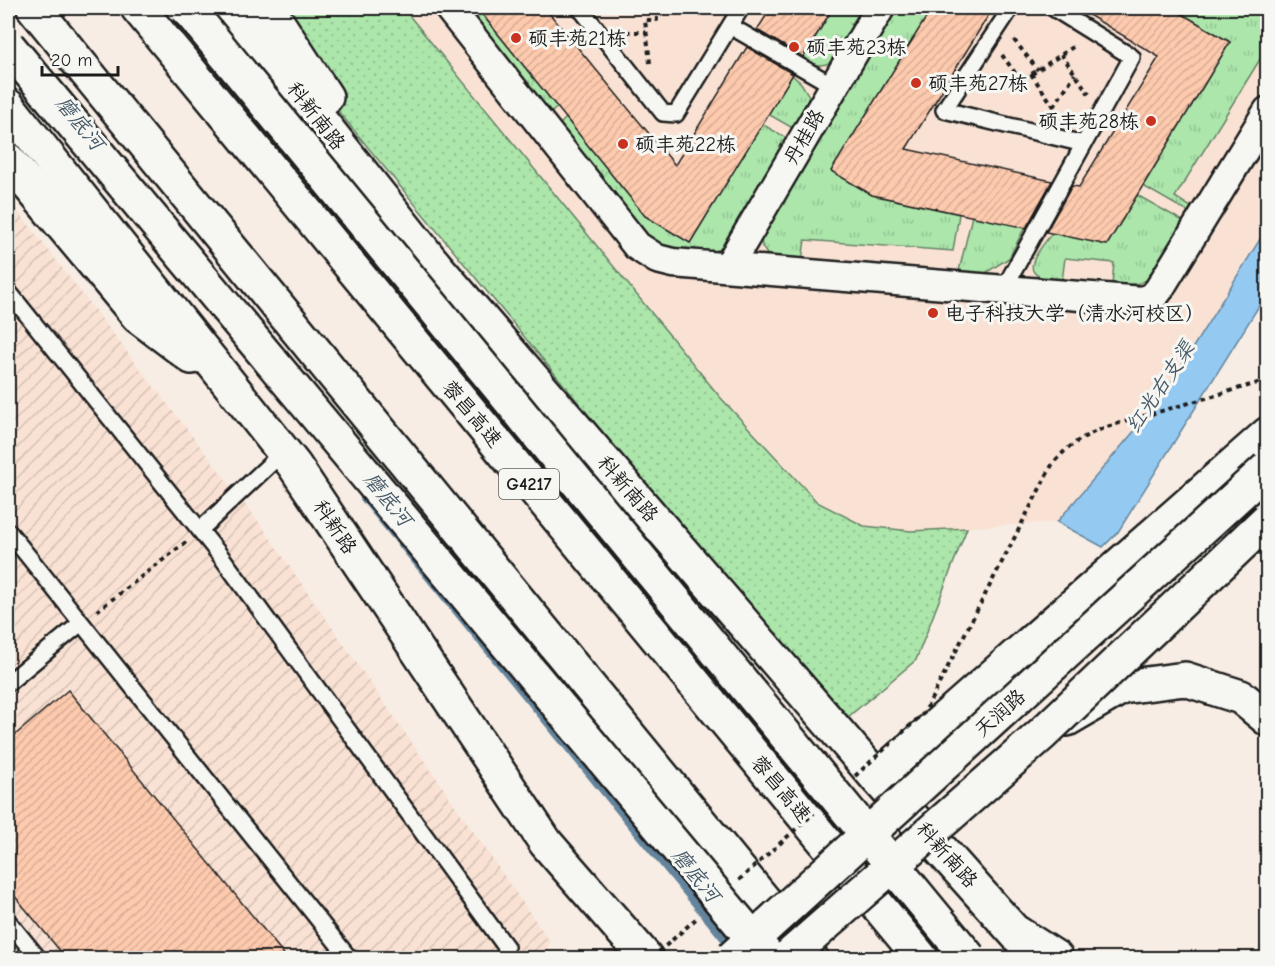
<svg xmlns="http://www.w3.org/2000/svg" width="1275" height="966" viewBox="0 0 1275 966" font-family="'Comic Neue','LXGW WenKai TC',sans-serif">
<defs>
<pattern id="industrial-furrows" width="10" height="10" patternUnits="userSpaceOnUse" patternTransform="scale(1.5)"><rect width="10" height="10" fill="#f9e2d4"/><path d="M-1 1l2-2M0 10L10 0M9 11l2-2" fill="none" stroke="#d5c1b5"/></pattern>
<pattern id="grass-tufts" width="24" height="20" patternUnits="userSpaceOnUse" patternTransform="scale(1.5)"><rect width="24" height="20" fill="#ace6ab"/><path d="M3 7l-1-3M5 7V3M7 7l1-3M15 17l-1-3M17 17v-4M19 17l1-3" fill="none" stroke="#93c593"/></pattern>
<pattern id="park-dots" width="8" height="8" patternUnits="userSpaceOnUse" patternTransform="scale(1.5)"><rect width="8" height="8" fill="#ace6ab"/><path d="M2 2h.1M6 6h.1" fill="none" stroke="#93c593" stroke-width="1.8" stroke-linecap="round"/></pattern>
<pattern id="building-hatch" width="6" height="6" patternUnits="userSpaceOnUse" patternTransform="scale(1.5)"><rect width="6" height="6" fill="#fdcaae"/><path d="M-1 1l2-2M0 6l6-6M5 7l2-2" fill="none" stroke="#d8ad95"/></pattern>
</defs>
<rect width="100%" height="100%" fill="#f7ede4"/>
<filter id="ink" filterUnits="userSpaceOnUse"><feTurbulence type="fractalNoise" baseFrequency=".0167" numOctaves="2"/><feDisplacementMap in="SourceGraphic" scale="12" xChannelSelector="R" yChannelSelector="G"/><feConvolveMatrix kernelMatrix="1 2 1 2 8 2 1 2 1" color-interpolation-filters="sRGB"/></filter>
<g filter="url(#ink)">
<path fill="#f9e2d4" d="M 403,8 L 1267,8 L 1267,228 L 1159,402 L 1057,522 L 911,531 L 864,526 L 817,502 L 720,397 Z"/>
<path fill="url(#industrial-furrows)" d="M 8,198 L 261,525 L 550,942 L 545,958 L 8,958 Z"/>
<path fill="url(#grass-tufts)" stroke="#648164" stroke-width="1.5" d="M 462,8 L 491,8 L 485,18 L 558,107 L 548,115 Z
M 833,8 L 869,8 C 851,38 843,78 801,61 Z
M 896,8 L 913,8 L 927,17 L 832,171 L 872,195 L 959,214 L 953,251 L 805,240 L 802,261 L 769,257 L 762,247 L 760,229 Z
M 1172,8 L 1267,9 L 1267,48 L 1175,197 L 1191,207 L 1188,212 L 1143,186 L 1230,42 Z
M 792,75 L 801,83 L 809,96 L 796,130 L 768,114 Z
M 566,118 L 645,216 L 690,243 L 762,124 L 790,140 L 725,246 C 706,259 668,252 650,239 L 558,126 Z
M 1137,195 L 1183,221 L 1151,277 C 1138,286 1127,285 1112,285 L 1114,263 L 1065,258 L 1062,281 C 1016,278 1032,259 1052,233 L 1107,245 Z
M 972,216 L 1025,227 L 1009,258 L 984,274 L 959,271 Z"/>
<path fill="url(#park-dots)" stroke="#648164" stroke-width="1.5" d="M 253,8 L 403,8 L 720,397 L 817,502 L 864,526 L 911,531 L 967,528 L 916,660 L 842,722 Z"/>
<path fill="#94caf2" stroke="#64849c" stroke-width="1.5" d="M 1267,228 L 1267,293 L 1118,532 L 1103,547 L 1057,522 L 1159,402 Z"/>
<g fill="none" stroke-linecap="round" stroke-linejoin="round">
<path stroke="#64849c" stroke-width="8" d="M 364,498 L 732,948"/>
</g>
<path fill="url(#building-hatch)" stroke="#1c1c1c" stroke-width="1.5" d="M 477,8 L 545,8 L 675,165 L 747,47 L 793,74 L 690,243 L 645,216 Z
M 771,8 L 833,8 L 803,57 L 757,30 Z
M 932,8 L 993,8 L 906,149 L 1052,181 L 1026,228 L 872,195 L 831,171 Z
M 1077,8 L 1172,8 L 1230,42 L 1107,245 L 1046,232 L 1072,186 L 1079,187 L 1159,57 Z
M 68,690 L 287,958 L 66,958 L 8,888 L 8,741 Z"/>
<g fill="none" stroke-linecap="round" stroke-linejoin="round">
<g stroke="#1c1c1c" stroke-width="20">
<path id="service" d="M 580,8 L 663,113 L 676,114 L 741,8
M 1011,8 L 944,110 L 1084,144
M 730,26 L 834,86
M 1003,290 L 1132,57 L 1053,8
M 8,291 L 223,559 L 506,947 L 505,958
M 200,530 L 283,452
M 8,531 L 349,958
M 8,683 L 81,623
M 8,921 L 38,958"/>
</g>
<g stroke="#1c1c1c" stroke-width="33">
<path id="minor" d="M 449,8 L 637,246 L 657,259 L 673,263 L 1142,301 L 1152,297 L 1158,291 L 1268,111
M 728,267 L 880,8"/>
</g>
<g stroke="#1c1c1c" stroke-width="38">
<path id="secondary" d="M 231,8 L 433,263 L 877,778 L 1035,955
M 268,8 L 326,97
M 8,106 L 294,465 L 546,843 L 646,958
M 8,160 L 138,316 L 192,357"/>
</g>
<g stroke="#1c1c1c" stroke-width="38">
<path id="primary" d="M 1067,719 L 1122,687 L 1185,679 L 1241,697 L 1268,719
M 877,778 L 1268,434
M 1017,933 L 1056,958"/>
</g>
<g stroke="#1c1c1c" stroke-width="38">
<path id="motorway" d="M 34,8 L 811,958
M 138,8 L 921,958
M 433,263 L 508,380"/>
</g>
<path stroke="#1c1c1c" stroke-width="4" stroke-dasharray="4.5 4.5" stroke-linecap="butt" d="M 626,32 L 646,32
M 1014,40 L 1038,70
M 1061,54 L 1089,94
M 1002,55 L 1021,81 L 1076,45
M 650,63 L 645,20 L 657,20 L 656,8
M 1031,74 L 1062,118
M 1054,106 L 1075,74
M 97,611 L 186,542"/>
<use href="#service" stroke="#f6f6f2" stroke-width="15"/>
<use href="#minor" stroke="#f6f6f2" stroke-width="28"/>
<use href="#secondary" stroke="#f6f6f2" stroke-width="33"/>
<use href="#primary" stroke="#f6f6f2" stroke-width="33"/>
<use href="#motorway" stroke="#f6f6f2" stroke-width="33"/>
<g stroke="#1c1c1c" stroke-width="38" stroke-linecap="butt">
<path id="primary-bridge" d="M 732,958 L 1268,468
M 787,958 L 1042,734 L 1268,519"/>
</g>
<g stroke="#1c1c1c" stroke-width="38" stroke-linecap="butt">
<path id="motorway-bridge" d="M 187,8 L 969,958
M 8,46 L 769,958"/>
</g>
<path stroke="#1c1c1c" stroke-width="4" stroke-dasharray="4.5 4.5" stroke-linecap="butt" d="M 855,776 L 924,713 L 1053,463 C 1070,444 1086,434 1110,426 L 1268,380
M 739,880 L 814,813
M 652,958 L 698,917"/>
<use href="#primary-bridge" stroke="#f6f6f2" stroke-width="33"/>
<use href="#motorway-bridge" stroke="#f6f6f2" stroke-width="33"/>
</g>
</g>
<g fill="#c8321e" stroke="#f6f6f2" stroke-width="2">
<circle cx="516" cy="38" r="6"/>
<circle cx="794" cy="47" r="6"/>
<circle cx="916" cy="83" r="6"/>
<circle cx="1151" cy="121" r="6"/>
<circle cx="623" cy="144" r="6"/>
<circle cx="933" cy="313" r="6"/>
</g>
<g text-anchor="middle" dominant-baseline="central" stroke-width="6" stroke-linejoin="round" paint-order="stroke">
<rect fill="#f6f6f2" stroke="#5d5d5c" stroke-width="1.5" x="499" y="469" width="60" height="30" rx="4.5"/>
<g font-size="18" font-weight="bold" fill="#1c1c1c">
<text x="529" y="484">G4217</text>
</g>
<g font-size="20" fill="#1c1c1c" stroke="#f6f6f2" text-anchor="start">
<text x="528" y="38">硕丰苑21栋</text>
<text x="806" y="47">硕丰苑23栋</text>
<text x="928" y="83">硕丰苑27栋</text>
<text x="1139" y="121" text-anchor="end">硕丰苑28栋</text>
<text x="635" y="144">硕丰苑22栋</text>
<text x="945" y="313">电子科技大学（清水河校区）</text>
</g>
<g font-size="20" fill="#1c1c1c" stroke="#f6f6f2">
<text transform="translate(316 116) rotate(52)">科新南路</text>
<text transform="translate(804 137) rotate(-60)">丹桂路</text>
<text transform="translate(472 414) rotate(50)">蓉昌高速</text>
<text transform="translate(628 489) rotate(49)">科新南路</text>
<text transform="translate(335 527) rotate(56)">科新路</text>
<text transform="translate(1000 713) rotate(-42)">天润路</text>
<text transform="translate(781 789) rotate(50)">蓉昌高速</text>
<text transform="translate(947 855) rotate(48)">科新南路</text>
</g>
<g font-size="21" font-style="italic" fill="#465967" stroke="#f6f6f2">
<text transform="translate(80 123) rotate(51)">磨底河</text>
<text transform="translate(1160 387) rotate(-56)">红光右支渠</text>
<text transform="translate(388 499) rotate(51)">磨底河</text>
<text transform="translate(696 875) rotate(51)">磨底河</text>
</g>
</g>
<rect width="1275" height="966" fill="none" stroke="#f6f6f2" stroke-width="30"/>
<rect x="15" y="15" width="1245" height="936" fill="none" stroke="#1c1c1c" stroke-width="2" filter="url(#ink)"/>
<path d="M42 66v9h76v-9" fill="none" stroke="#1c1c1c" stroke-width="3"/>
<text x="51" y="66" font-size="18" fill="#1c1c1c" stroke="#f6f6f2" stroke-width="4.5" paint-order="stroke">20 m</text>
</svg>
